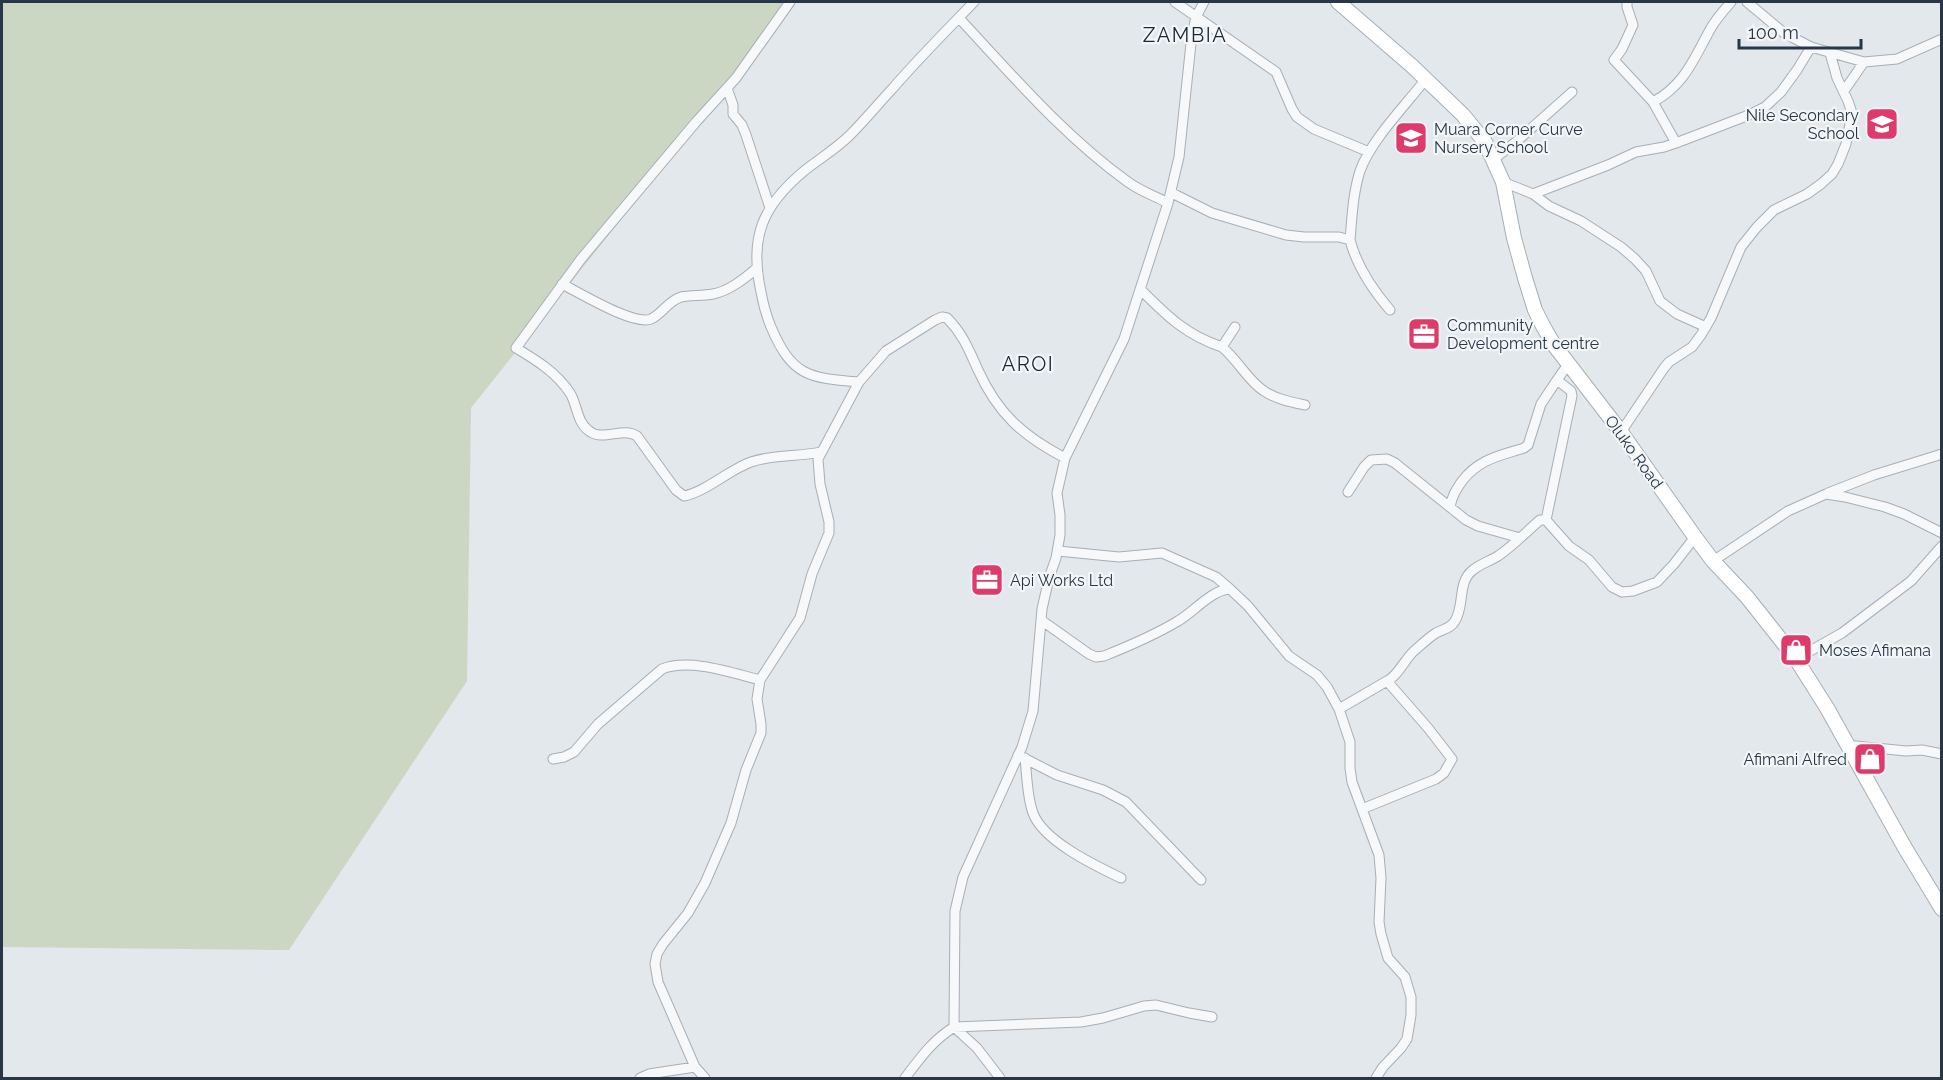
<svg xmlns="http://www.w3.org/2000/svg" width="1943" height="1080" viewBox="0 0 1943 1080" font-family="Raleway,sans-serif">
<rect width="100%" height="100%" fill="#e2e8ec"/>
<path fill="#cbd7c3" d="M 2,2 L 794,2 L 471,408 L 467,681 L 289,950 L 2,947 Z"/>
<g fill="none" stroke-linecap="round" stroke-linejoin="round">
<g stroke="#a6afb7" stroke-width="11">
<path id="street" d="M 790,2 L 736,78 L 696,122 L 581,259 L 516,348 C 536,360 556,372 570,393 C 577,404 577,422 588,430 C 602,443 622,426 637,436 L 676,490 L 684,496 C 706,492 730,469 751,462 C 774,454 798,457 821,452
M 974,2 C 947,30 919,58 893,88 C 879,103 865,120 850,135 C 836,149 819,159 804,171 C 762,206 749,238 761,292 C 763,303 766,315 771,327 C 792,376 808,378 859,382 L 886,351 L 935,320 L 942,317 L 947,318 C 963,334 969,350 978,370 C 998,414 1023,436 1065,458
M 1175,2 L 1276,72 L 1292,109 L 1297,117 L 1314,129 L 1369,152
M 1747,2 L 1784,33 L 1811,47 L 1864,62 L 1897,59 L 1942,39
M 959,18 C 1012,75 1064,136 1128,182 C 1140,191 1155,196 1168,203
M 727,88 L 733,105 L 733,114 L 742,125 L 746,135 L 770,208
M 1844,91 L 1864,62
M 1653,102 C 1685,85 1694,58 1711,28 C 1716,19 1724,10 1731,2
M 1676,143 L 1749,115 L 1765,107 L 1781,92 L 1797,70 L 1811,47
M 1494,159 L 1517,141 L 1572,92
M 1503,182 L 1533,194 L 1608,165 L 1636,152 L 1664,147 L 1676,143 L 1653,102 L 1614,60 L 1622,49 L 1633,25 L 1627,7 L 1627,2
M 1172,193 L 1212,213 L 1286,235 L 1304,237 L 1339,237 L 1350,240 C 1357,267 1372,289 1390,310
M 1533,194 L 1549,206 L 1581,221 L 1621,247 L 1635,259 L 1646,271 L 1660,301 L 1677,314 L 1706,327
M 1350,240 C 1352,217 1353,193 1360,171 C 1371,140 1405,106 1425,80
M 562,284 C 580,293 634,326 651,319 C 662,314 668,301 681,297 C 691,295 702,296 713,294 C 729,291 744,279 757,268
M 1140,289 C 1167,316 1186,335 1222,347 L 1235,327
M 1222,347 C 1238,360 1248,381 1264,391 C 1276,399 1291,402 1305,405
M 1621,432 L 1664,368 L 1669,362 L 1692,347 L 1701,335 L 1711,318 L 1741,247 L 1757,227 L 1774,210 L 1807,194 L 1821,184 L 1832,174 L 1838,164 L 1846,144 L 1852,113 L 1848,101 L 1837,78 L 1830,53
M 1348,492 L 1364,467 L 1371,460 L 1387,459 L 1395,463 L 1466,520 L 1478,526 L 1520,538
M 1828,493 L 1874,475 L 1942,454
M 1450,507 C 1452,496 1456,490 1462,481 C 1479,459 1499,456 1524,448 L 1528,445 L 1541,404 L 1557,380
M 1546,520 L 1572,396 L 1571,391 L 1557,380 L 1569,363
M 1058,551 L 1119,557 L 1162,553 L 1216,577 L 1230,589
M 1713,561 L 1788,511 L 1826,494 L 1845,497 L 1885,507 L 1904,514 L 1942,533
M 1041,620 L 1089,654 L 1096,657 L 1104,656 C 1129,646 1155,635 1178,621 C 1194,612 1211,590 1230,589 L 1248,606 L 1289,656 L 1317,675 L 1327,687 L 1339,709 L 1387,681 L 1428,728 L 1452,759 L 1444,773 L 1436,779 L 1362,809
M 1796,659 L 1842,633 L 1911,581 L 1942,546
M 1387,681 C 1397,677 1405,659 1414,651 C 1421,645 1428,638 1436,633 C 1443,629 1450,629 1455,621 C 1465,605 1457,582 1473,570 C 1480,564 1490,561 1498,556 C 1513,546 1526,532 1540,520 L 1546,520 L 1569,546 L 1589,560 L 1612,587 L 1622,592 L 1633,591 L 1657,582 L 1674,564 L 1695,537
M 1339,709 L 1350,742 L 1350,768 L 1352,782 L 1379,855 L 1381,878 L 1379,922 L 1381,934 L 1388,958 L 1405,977 L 1411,997 L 1411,1015 L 1407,1039 L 1401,1048 L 1383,1067 L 1376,1078
M 1846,745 L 1906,751 L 1922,750 L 1942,754
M 1018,755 L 1057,775 L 1103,790 L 1126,802 L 1201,880
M 1025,758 C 1027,776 1027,797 1033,813 C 1043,841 1096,866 1121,878
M 553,759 L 564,757 L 574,752 L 598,724 L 662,669 C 690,658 732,673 760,680
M 695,1067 L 658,982 L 655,964 L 657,954 L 663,944 L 688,913 L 705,883 L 731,823 L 746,770 L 761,733 L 761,724 L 757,699 L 760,680 L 800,618 L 812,574 L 829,533 L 829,522 L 820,484 L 818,459 L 859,382
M 640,1078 L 649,1074 L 695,1067 L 705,1078
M 905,1078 C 921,1057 932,1041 954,1027 L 1081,1022 L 1103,1018 L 1144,1006 L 1156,1005 L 1189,1013 L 1212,1017
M 1000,1078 L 977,1048 L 954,1027 L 955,911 L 963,877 L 1022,747 L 1033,711 L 1042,609 L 1049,578 L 1056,558 L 1060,535 L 1060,515 L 1057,493 L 1065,458 L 1124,339 L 1168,203 L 1179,157 L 1192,34 L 1196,17 L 1204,2"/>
</g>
<g stroke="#a6afb7" stroke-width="16">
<path id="secondary" d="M 1338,2 L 1412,66 L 1463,115 L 1485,142 L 1503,182 L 1514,238 L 1525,278 L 1535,310 L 1543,326 L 1554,345 L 1621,432 L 1695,537 L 1713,561 L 1747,597 L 1796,659 L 1827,708 L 1905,848 L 1942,909"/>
</g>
<use href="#street" stroke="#f6f8fa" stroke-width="9"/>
<use href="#secondary" stroke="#fff" stroke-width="14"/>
</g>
<defs>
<g id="school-square" transform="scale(1.725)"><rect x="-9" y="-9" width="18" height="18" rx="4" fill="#de3b6a" stroke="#f3f6f9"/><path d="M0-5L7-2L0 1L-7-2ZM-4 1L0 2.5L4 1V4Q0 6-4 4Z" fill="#fff"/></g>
<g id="office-square" transform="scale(1.725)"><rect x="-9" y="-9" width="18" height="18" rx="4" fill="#de3b6a" stroke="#f3f6f9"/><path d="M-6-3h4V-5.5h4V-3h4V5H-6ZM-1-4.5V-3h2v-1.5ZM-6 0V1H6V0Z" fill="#fff"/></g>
<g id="shop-square" transform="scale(1.725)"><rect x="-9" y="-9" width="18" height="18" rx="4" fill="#de3b6a" stroke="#f3f6f9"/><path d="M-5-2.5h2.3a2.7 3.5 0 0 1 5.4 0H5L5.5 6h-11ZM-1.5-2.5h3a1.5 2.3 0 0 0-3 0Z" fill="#fff"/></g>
</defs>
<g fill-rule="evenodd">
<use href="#school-square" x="1882" y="124"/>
<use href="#school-square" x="1411" y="138"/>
<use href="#office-square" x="1424" y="334"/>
<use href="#office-square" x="987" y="580"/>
<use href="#shop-square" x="1796" y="650"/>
<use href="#shop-square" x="1870" y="759"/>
</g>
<g text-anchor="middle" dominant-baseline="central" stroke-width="4.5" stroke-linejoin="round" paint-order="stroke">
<g font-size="16" fill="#283747" stroke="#f3f6f9" text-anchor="start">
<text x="1859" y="115" text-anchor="end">Nile Secondary<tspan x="1859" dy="18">School</tspan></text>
<text x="1434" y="129">Muara Corner Curve<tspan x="1434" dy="18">Nursery School</tspan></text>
<text x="1447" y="325">Community<tspan x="1447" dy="18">Development centre</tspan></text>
<text x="1010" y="580">Api Works Ltd</text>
<text x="1819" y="650">Moses Afimana</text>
<text x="1847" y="759" text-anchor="end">Afimani Alfred</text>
</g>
<g font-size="16" fill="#283747" stroke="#f3f6f9">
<text transform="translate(1634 452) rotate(54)">Oluko Road</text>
</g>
<g font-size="20" letter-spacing="1.5" fill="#1a2837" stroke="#f3f6f9">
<text x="1185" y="35">ZAMBIA</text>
<text x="1028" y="364">AROI</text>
</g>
</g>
<rect width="1943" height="1080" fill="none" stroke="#283747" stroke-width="6"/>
<path d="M1739 39v9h122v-9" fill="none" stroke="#283747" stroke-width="3"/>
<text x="1748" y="39" font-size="18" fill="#283747" stroke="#f3f6f9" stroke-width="4.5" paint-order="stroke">100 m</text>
</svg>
